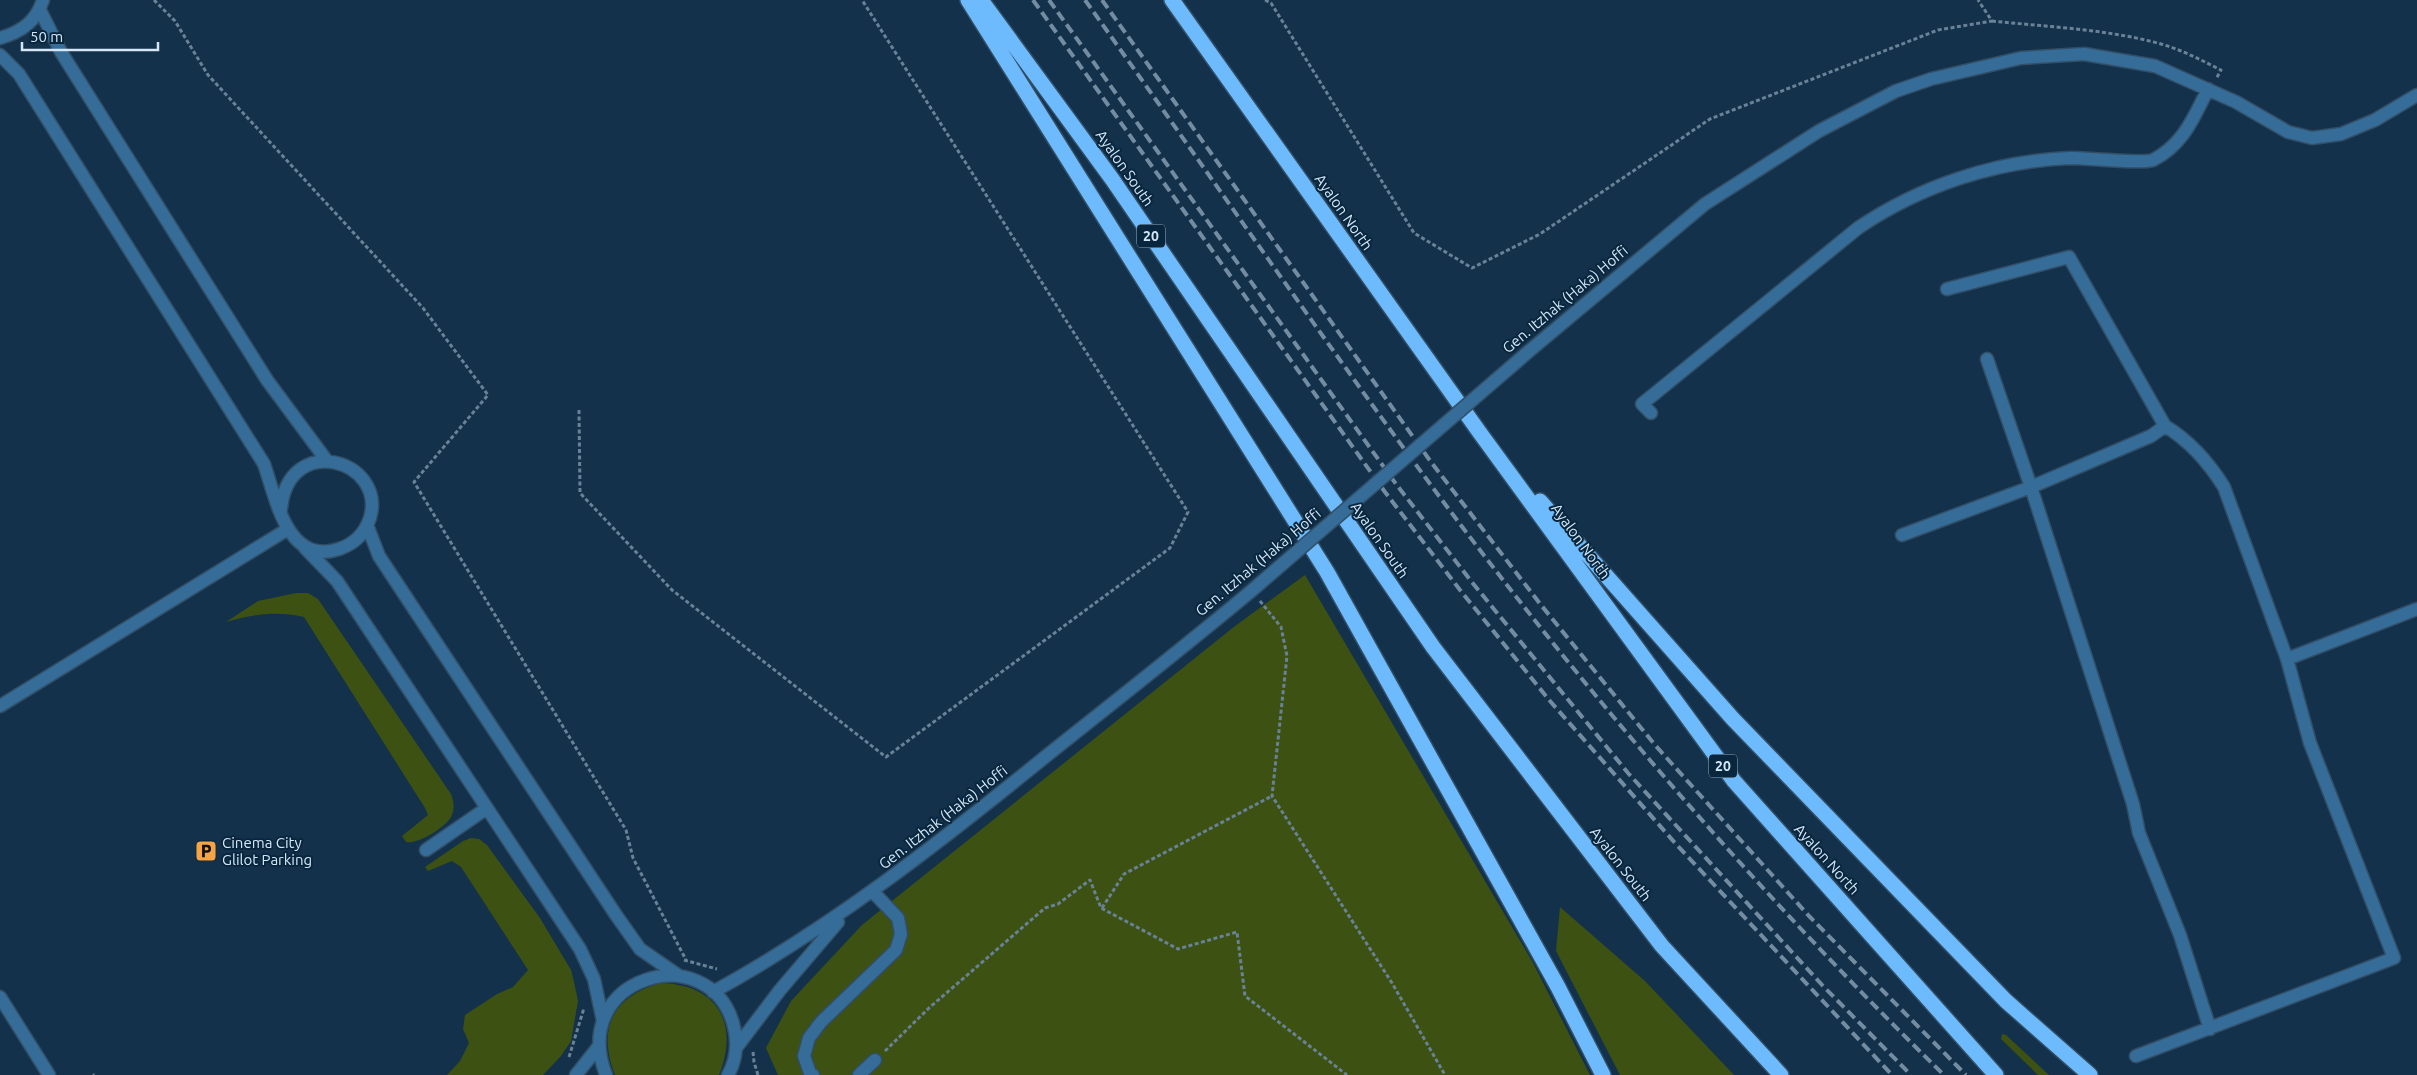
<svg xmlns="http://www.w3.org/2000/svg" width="2417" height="1075" viewBox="0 0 2417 1075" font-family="Ubuntu,sans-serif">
<rect width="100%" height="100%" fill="#13314a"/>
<path fill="#3d5113" d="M 1305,575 L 1532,961 L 1590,1075 L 778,1075 L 766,1048 L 791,1001 L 862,925 L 1235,626 Z
M 296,593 L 308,593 L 318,599 L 451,794 C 454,802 455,809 451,817 C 446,827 417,845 406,842 L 402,836 L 428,815 L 425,808 L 304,617 C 277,611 252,614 226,622 L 258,601 Z
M 471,838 L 479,839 L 487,845 L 540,918 L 571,970 L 574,982 L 578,1001 L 571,1041 L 561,1056 L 543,1075 L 447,1075 L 460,1061 L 469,1043 L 463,1029 L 465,1015 L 497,994 L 513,987 L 528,970 L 461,867 L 452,861 L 428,871 L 425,867 L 463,841 Z
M 1560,907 L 1645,981 L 1734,1075 L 1620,1075 L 1556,951 Z
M 660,983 C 717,984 740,1023 719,1075 L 615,1075 C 597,1029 612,997 660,983 Z
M 2002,1034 L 2006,1035 L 2049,1075 L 2038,1075 L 2001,1039 Z"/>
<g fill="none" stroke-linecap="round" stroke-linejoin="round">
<g stroke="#324e66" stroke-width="15">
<path id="minor" d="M 40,10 L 61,52 L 267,380 L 327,461
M 0,38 C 21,32 36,22 43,0
M 0,55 L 19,74 L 264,464 C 276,498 287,566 339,549 C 354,544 365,533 370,518 C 387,460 288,431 281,509
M 1947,289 L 2069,257 L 2165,426 C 2190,441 2209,463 2224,487 L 2287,659 L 2310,743 L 2394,958 L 2136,1056
M 1528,352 L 1705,204 L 1819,131 L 1896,91 L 1931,79 L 2021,58 L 2084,54 L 2155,66 L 2236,102 L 2288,132 L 2312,138 L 2341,134 L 2375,120 L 2417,95
M 1987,359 L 2031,487 L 2133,804 L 2139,833 L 2180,935 L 2210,1029
M 1651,413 L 1642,404 L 1858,228 C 1920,186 1995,161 2070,158 C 2086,158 2143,164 2153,160 C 2183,145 2194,117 2208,89
M 367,525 L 379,556 L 616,915 L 640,949 L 679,976
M 1902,535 L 2031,487 L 2151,436 L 2165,426
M 305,548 L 337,581 L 580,949 L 594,979 L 603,1021
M 2287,659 L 2417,609
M 0,706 L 288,529
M 426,850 L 487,808
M 713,992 C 833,926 939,843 1045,757 C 1114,702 1183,648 1250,592
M 0,997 L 49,1075
M 736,1048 L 780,990 L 838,922
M 576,1075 L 599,1046
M 606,1075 C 568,977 707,937 733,1023 C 738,1040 737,1059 728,1075
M 813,1075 L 810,1073 L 804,1056 L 809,1038 L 821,1022 L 896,950 L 901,934 L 898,918 L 873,892
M 859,1075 L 875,1060"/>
</g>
<g stroke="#324e66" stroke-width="18">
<path id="highway" d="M 968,0 L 1327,572 L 1558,987 L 1603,1075
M 981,0 L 1112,179 L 1433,647 L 1662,946 L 1781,1075
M 1172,0 L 1480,433 L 1734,781 L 1996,1075
M 1540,501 L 1733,719 L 2006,1001 L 2090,1075"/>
</g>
<path stroke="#698297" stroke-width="3" stroke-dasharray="4 2.5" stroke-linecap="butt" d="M 154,0 L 175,21 L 208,75 L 423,308 L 488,395 L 414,482 L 626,830 L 633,858 L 686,960
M 1265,0 L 1271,3 L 1414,233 L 1472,268 L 1540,234 L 1710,119 L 1938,30 L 1992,21 L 1978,0
M 1992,21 C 2048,27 2107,29 2161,44 C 2182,50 2201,60 2221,70 L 2216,79
M 579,410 L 580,493 L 672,590 L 886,757 L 1170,548 L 1188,512 L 862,0
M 1260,601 L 1281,627 L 1287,656 L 1272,796 L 1392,983 L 1445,1075
M 1102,908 L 1124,874 L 1272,796
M 684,960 L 717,969
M 885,1051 L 929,1008 L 1045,908 L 1058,904 L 1090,880 L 1101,908 L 1178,949 L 1237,932 L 1245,996 L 1347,1075
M 753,1052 L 754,1062 L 758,1075
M 569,1057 L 584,1008
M 93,1074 L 94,1075"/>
<use href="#minor" stroke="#356c98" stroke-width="12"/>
<use href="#highway" stroke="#6dbbfd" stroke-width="15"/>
<path stroke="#748ca1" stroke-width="4" stroke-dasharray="10 5" stroke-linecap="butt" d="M 1033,0 L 1385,492 L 1460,590 L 1550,701 L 1675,843 L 1892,1075
M 1049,0 L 1396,484 L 1471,581 L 1628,773 L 1823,986 L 1911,1075
M 1085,0 C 1203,165 1318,333 1439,496 C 1592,701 1761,896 1944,1075
M 1102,0 L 1431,462 L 1541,605 L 1655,745 L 1809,916 L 1966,1075"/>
<g stroke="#324e66" stroke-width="15" stroke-linecap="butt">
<path id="minor-bridge" d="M 1250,592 L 1528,352"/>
</g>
<use href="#minor-bridge" stroke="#356c98" stroke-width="12"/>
</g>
<defs>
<g id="parking-square" transform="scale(1.125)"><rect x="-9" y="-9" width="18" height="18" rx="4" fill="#f5a345" stroke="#08273f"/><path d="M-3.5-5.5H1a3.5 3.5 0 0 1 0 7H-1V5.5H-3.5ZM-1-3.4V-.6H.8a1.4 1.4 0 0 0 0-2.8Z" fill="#111"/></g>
</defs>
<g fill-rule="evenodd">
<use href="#parking-square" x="206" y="851"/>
</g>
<g text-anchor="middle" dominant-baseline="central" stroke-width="4" stroke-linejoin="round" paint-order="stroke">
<g fill="#08273f" stroke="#98adc0" stroke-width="1">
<rect x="1137" y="224.5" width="28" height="23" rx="4"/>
<rect x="1709" y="754.5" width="28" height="23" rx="4"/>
</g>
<g font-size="14" font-weight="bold" fill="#d5e7f7">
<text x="1151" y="236">20</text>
<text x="1723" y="766">20</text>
</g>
<g font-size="15" fill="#d5e7f7" stroke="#08273f">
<text transform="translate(1125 168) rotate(55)">Ayalon South</text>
<text transform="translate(1344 212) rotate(55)">Ayalon North</text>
<text transform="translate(1565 299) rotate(-40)">Gen. Itzhak (Haka) Hoffi</text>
<text transform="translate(1380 540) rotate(55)">Ayalon South</text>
<text transform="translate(1581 541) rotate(54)">Ayalon North</text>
<text transform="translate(1258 562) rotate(-40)">Gen. Itzhak (Haka) Hoffi</text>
<text transform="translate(943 817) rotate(-38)">Gen. Itzhak (Haka) Hoffi</text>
<text transform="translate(1827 859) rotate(48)">Ayalon North</text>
<text transform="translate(1621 864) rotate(52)">Ayalon South</text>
</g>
<g font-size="15" fill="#d5e7f7" stroke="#08273f" text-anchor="start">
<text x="222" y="842">Cinema City<tspan x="222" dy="17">Glilot Parking</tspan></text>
</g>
</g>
<path d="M22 42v8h136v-8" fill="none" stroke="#d5e7f7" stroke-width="2.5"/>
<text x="30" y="42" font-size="15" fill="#d5e7f7" stroke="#08273f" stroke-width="4" paint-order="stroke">50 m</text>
</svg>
